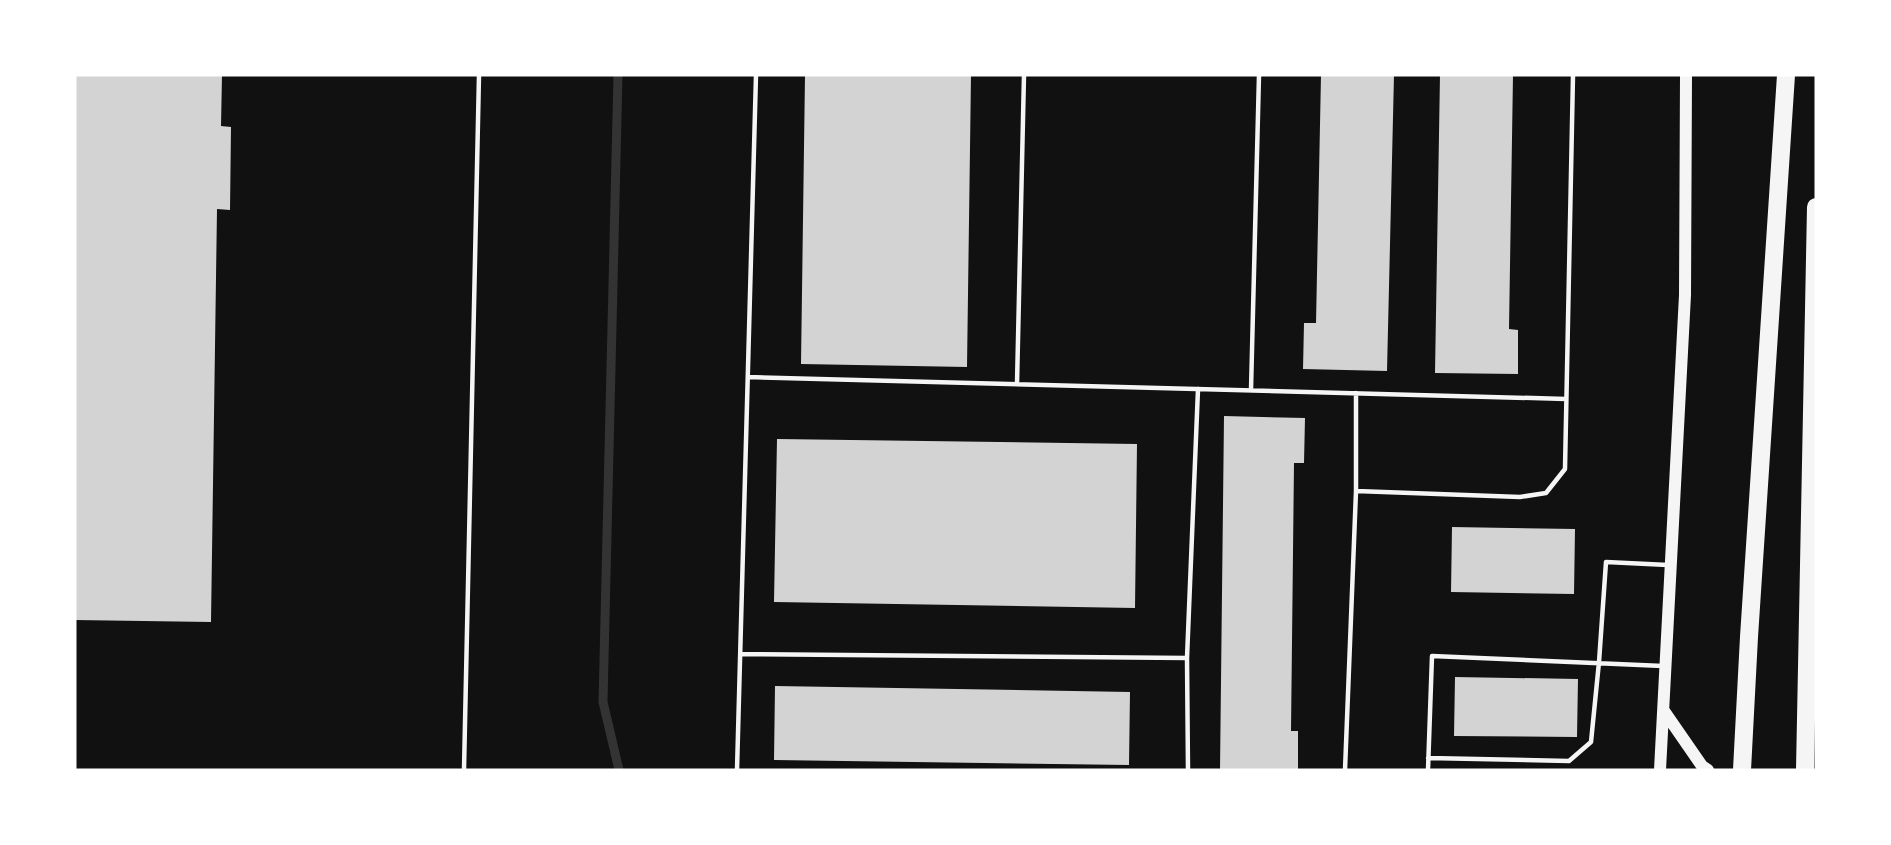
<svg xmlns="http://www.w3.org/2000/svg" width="1891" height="845" viewBox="0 0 1891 845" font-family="'Roboto Condensed',sans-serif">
<rect width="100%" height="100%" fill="#111"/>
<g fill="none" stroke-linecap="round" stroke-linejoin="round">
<path stroke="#333" stroke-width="9" d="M 618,75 L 603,702 L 619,770"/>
</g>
<path fill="#d3d3d3" d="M 75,75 L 222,75 L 221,126 L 231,127 L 230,210 L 217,209 L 211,622 L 75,620 Z
M 805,75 L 971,75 L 967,367 L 801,364 Z
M 1321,75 L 1394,75 L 1387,371 L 1303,369 L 1304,323 L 1316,323 Z
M 1440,75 L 1513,75 L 1509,329 L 1518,330 L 1518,374 L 1435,373 Z
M 1224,416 L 1305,418 L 1304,463 L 1294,463 L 1291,731 L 1298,731 L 1298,770 L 1220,770 Z
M 777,439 L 1137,444 L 1135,608 L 774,602 Z
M 1452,527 L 1575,529 L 1574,594 L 1451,592 Z
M 1455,677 L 1578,679 L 1577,737 L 1454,736 Z
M 775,686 L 1130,692 L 1129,765 L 774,760 Z"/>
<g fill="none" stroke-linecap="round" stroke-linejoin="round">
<path stroke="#f5f5f5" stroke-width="4.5" d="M 748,377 L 1566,399
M 1017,384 L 1024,75
M 1251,390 L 1259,75
M 1356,491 L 1356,393
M 741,654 L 1187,658 L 1188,770
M 1187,658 L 1198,389
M 1428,758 L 1569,761 L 1591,742 L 1599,662 L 1606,562 L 1668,565
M 464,770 L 479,75
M 737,770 L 756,75
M 1345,770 L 1356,491 L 1520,497 L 1546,493 L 1565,469 L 1573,75
M 1428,770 L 1432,656 L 1663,666"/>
<path stroke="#f5f5f5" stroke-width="12" d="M 1664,711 L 1702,766 L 1708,770
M 1660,770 L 1685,295 L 1686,75"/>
<path stroke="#f5f5f5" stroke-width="18" d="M 1742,770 L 1749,637 L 1786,75
M 1805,770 L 1816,207"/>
</g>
<rect width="1891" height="845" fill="none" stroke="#ffffff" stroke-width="153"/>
</svg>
